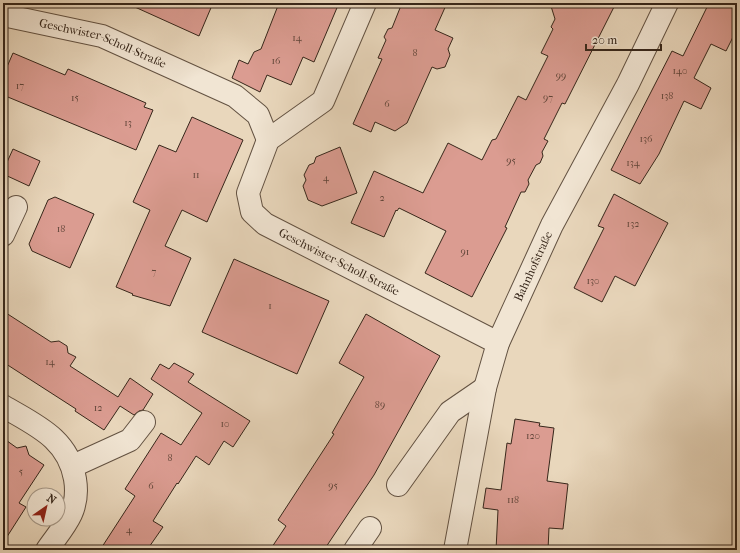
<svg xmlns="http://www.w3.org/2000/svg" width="740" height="553" viewBox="0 0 740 553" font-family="'IM FELL French Canon',serif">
<rect width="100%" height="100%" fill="#e9d7bc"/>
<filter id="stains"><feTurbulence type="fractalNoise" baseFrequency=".005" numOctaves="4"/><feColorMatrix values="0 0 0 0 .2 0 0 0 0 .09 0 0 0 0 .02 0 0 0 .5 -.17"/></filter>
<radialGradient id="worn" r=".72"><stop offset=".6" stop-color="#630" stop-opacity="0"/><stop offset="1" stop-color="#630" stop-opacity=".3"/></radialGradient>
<path fill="#db9c91" stroke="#36261a" d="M 126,3 L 213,3 L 199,36 Z
M 279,3 L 339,3 L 314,62 L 303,57 L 291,85 L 267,75 L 260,92 L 232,78 L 239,60 L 248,64 L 254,52 L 261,49 Z
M 402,3 L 447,3 L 435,30 L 453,38 L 448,49 L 450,55 L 445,67 L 437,69 L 432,67 L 407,123 L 395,131 L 375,122 L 371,132 L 353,124 L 382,59 L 378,58 L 386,40 L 384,37 L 388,29 L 392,28 Z
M 550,3 L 616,3 L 565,104 L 562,103 L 544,139 L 548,141 L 542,152 L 543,156 L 540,163 L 536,165 L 528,180 L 529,184 L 525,192 L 521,192 L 505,227 L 507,228 L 472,297 L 425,273 L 446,231 L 399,208 L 397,211 L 396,210 L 384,237 L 351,223 L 374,171 L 423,193 L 448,143 L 482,160 L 492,140 L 496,139 L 518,96 L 526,100 L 548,56 L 541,53 L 553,29 L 551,27 L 555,19 Z
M 709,3 L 737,3 L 737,29 L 726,51 L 711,44 L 694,78 L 711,88 L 701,109 L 684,101 L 659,154 L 640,184 L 611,170 L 672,51 L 683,56 Z
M 13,53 L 65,75 L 68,69 L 146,103 L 144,107 L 153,110 L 136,150 L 3,95 L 3,76 Z
M 192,117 L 243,140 L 207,222 L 182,210 L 165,246 L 191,258 L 170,306 L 132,295 L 133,294 L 116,287 L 150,210 L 133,202 L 159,145 L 176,152 Z
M 340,147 L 357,193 L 322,206 L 308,200 L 303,186 L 306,180 L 304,175 L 309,165 L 314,163 L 316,157 Z
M 13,149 L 40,161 L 29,186 L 3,174 L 3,171 Z
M 614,194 L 668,223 L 635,286 L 615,276 L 602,302 L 574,288 L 604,228 L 598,226 Z
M 55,197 L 94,214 L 70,268 L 32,251 L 29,244 L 48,200 Z
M 234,259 L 329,301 L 297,374 L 202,332 Z
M 3,311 L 51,342 L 59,341 L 67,346 L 68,353 L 76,357 L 70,366 L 118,397 L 130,378 L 153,394 L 143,410 L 139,411 L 134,415 L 120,406 L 104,430 L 75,411 L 76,409 L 3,362 Z
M 366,314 L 440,356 L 374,475 L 324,550 L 270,550 L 286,526 L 278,520 L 334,434 L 332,433 L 364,377 L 339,363 Z
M 174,363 L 194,374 L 188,382 L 250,421 L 233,447 L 224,441 L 209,465 L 196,456 L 178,484 L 177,483 L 153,521 L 163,527 L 147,550 L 100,550 L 135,496 L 125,489 L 161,433 L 181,445 L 202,413 L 151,379 L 160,364 L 169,369 Z
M 515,419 L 540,423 L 539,426 L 554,428 L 547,481 L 568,484 L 563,529 L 549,528 L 548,550 L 496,550 L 498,510 L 483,508 L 486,488 L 501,490 L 507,443 L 511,444 Z
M 3,438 L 17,448 L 26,446 L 29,455 L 44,465 L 19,503 L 26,507 L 3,543 Z"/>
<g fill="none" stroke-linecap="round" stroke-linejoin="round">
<g stroke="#635242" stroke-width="24">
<g id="minor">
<path id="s1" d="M 365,3 L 323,101 L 268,140 L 248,193 L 252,212 L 265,224 L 498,343"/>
<path id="s2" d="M 3,15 L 102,36 L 235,96 L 258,115 L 268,140"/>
<path d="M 3,235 L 16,207"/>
<path d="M 3,406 C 35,425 68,438 75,479 C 77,491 76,503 71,514 C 65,527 55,538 47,550"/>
<path d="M 73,466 L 130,440 L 144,422"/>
<path d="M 398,485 L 450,412 L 485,388"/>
<path d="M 355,550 L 370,528"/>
<path id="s3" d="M 455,550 L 485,388 L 498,343 L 552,225 L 628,84 L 667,3"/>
</g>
</g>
<use href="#minor" stroke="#f1e5d3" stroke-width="22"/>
</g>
<g text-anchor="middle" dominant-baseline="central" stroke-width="3.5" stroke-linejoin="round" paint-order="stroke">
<g font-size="10" fill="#5f4438">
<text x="297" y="38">14</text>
<text x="415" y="53">8</text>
<text x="276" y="61">16</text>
<text x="680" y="71">140</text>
<text x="561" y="76">99</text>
<text x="20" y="86">17</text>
<text x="667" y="96">138</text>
<text x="75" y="98">15</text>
<text x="548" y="98">97</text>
<text x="387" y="104">6</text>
<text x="128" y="123">13</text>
<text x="646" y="139">136</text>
<text x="511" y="161">95</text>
<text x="633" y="163">134</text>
<text x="196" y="175">11</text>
<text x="326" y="178">4</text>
<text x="382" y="198">2</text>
<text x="633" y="224">132</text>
<text x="61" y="229">18</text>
<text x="465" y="252">91</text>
<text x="154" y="272">7</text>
<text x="593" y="281">130</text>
<text x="270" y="306">1</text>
<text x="50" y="362">14</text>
<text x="380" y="405">89</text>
<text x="98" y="408">12</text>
<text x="225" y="424">10</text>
<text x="533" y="436">120</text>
<text x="170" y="458">8</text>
<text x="21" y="472">5</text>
<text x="151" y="486">6</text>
<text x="333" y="486">95</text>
<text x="513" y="500">118</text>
<text x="129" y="530">4</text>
</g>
<g font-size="12" fill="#36261a" stroke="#f1e5d3">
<text stroke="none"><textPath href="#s2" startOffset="104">Geschwister-Scholl-Straße</textPath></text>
<text stroke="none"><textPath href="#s1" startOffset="351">Geschwister-Scholl-Straße</textPath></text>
<text stroke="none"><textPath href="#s3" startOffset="296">Bahnhofstraße</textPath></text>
</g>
</g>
<rect width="740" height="553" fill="none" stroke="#e9d7bc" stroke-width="16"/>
<rect x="4" y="4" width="732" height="545" fill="none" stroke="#36261a" stroke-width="2"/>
<rect x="8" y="8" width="724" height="537" fill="none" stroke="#36261a"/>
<g transform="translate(46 507) rotate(34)"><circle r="19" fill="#f1e5d3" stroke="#a69989"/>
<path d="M0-3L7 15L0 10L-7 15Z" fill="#8f2418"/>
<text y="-6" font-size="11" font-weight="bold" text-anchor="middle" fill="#36261a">N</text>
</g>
<path d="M586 44v6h75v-6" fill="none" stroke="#36261a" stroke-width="2"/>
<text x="592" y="44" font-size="12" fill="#36261a" stroke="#f1e5d3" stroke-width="3" paint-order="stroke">20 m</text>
<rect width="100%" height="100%" filter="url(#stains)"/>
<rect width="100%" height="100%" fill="url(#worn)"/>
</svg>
